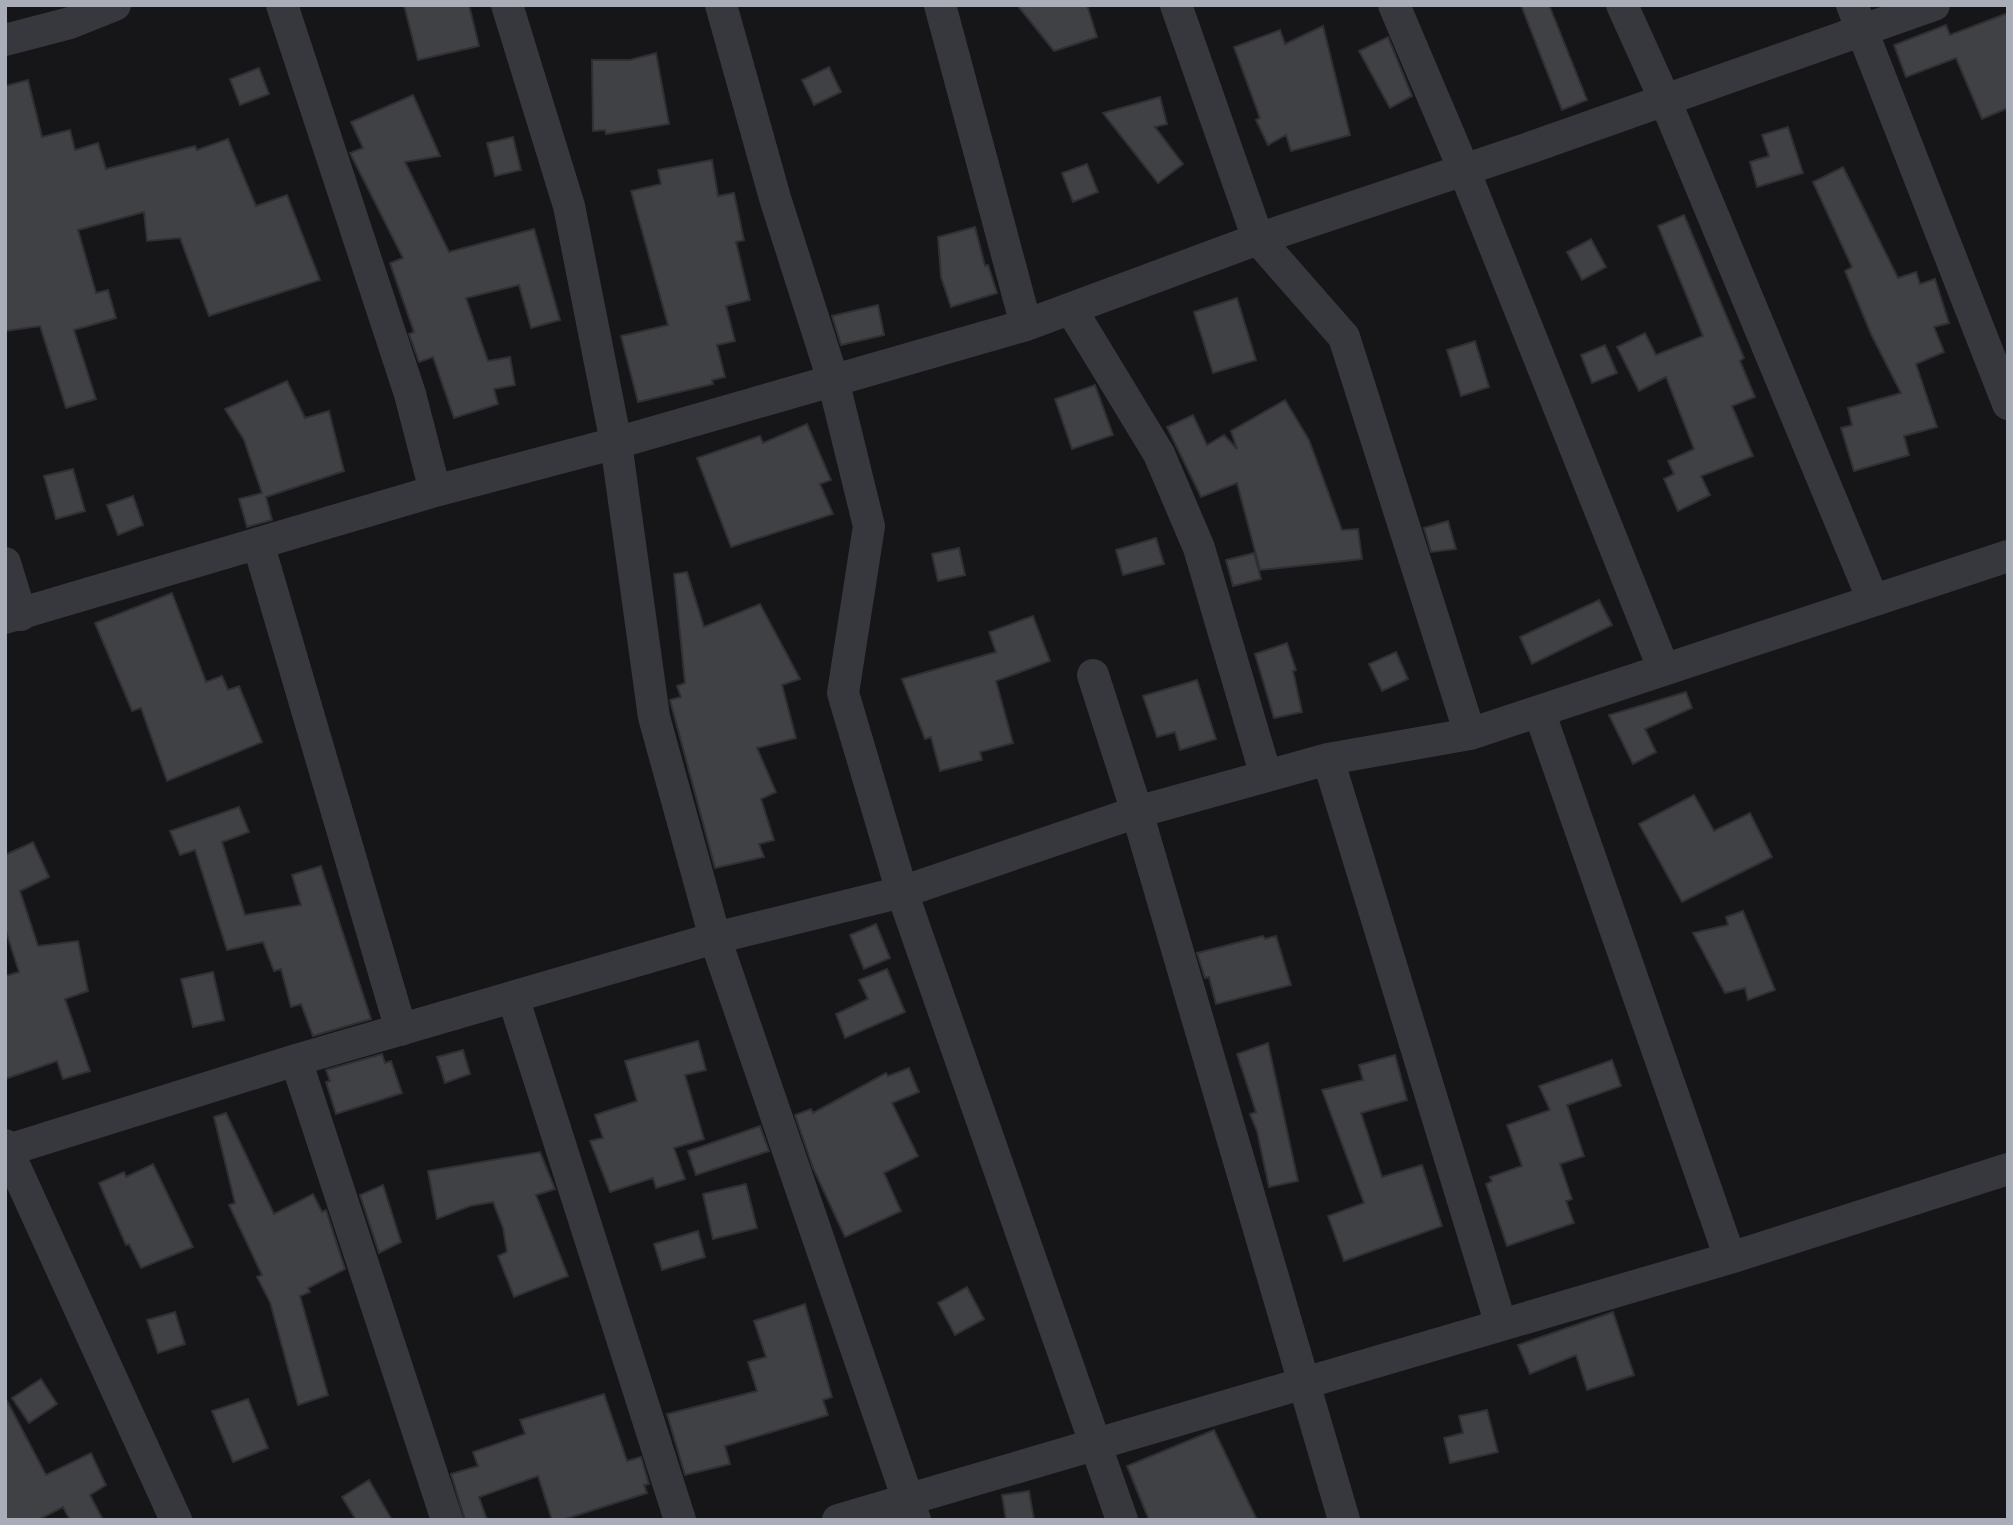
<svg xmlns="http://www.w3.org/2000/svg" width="2013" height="1525" viewBox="0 0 2013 1525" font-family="'Alegreya Sans',sans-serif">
<rect width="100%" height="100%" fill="#161618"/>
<path fill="#404145" stroke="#303034" stroke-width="2" d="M 404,5 L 469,5 L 479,46 L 418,60 Z
M 1017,5 L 1087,5 L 1097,37 L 1054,51 Z
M 1521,5 L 1549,5 L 1587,100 L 1562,110 Z
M 2008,13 L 2008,108 L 1982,119 L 1956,58 L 1906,77 L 1894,45 L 1946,25 L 1950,35 Z
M 1323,26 L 1350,135 L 1291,151 L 1286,135 L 1268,145 L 1256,120 L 1260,118 L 1234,47 L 1280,30 L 1285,44 Z
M 1388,37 L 1412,96 L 1390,108 L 1359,51 Z
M 656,53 L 669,124 L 606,134 L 605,130 L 593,131 L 592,60 L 630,60 Z
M 829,67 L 841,92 L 814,105 L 802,80 Z
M 259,68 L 269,94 L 240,105 L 230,79 Z
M 28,80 L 42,137 L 70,130 L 75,150 L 98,143 L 106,169 L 195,146 L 197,150 L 228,139 L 256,206 L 287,195 L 320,280 L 209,316 L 180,238 L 147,241 L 144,212 L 78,230 L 96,293 L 108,290 L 116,318 L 74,330 L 96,399 L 66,408 L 40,326 L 5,331 L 5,86 Z
M 413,95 L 440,156 L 405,162 L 449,252 L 534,229 L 560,320 L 531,328 L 519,285 L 466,298 L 488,361 L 510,357 L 515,385 L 494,389 L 498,404 L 454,418 L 433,357 L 419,362 L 409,334 L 414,332 L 390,263 L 403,258 L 350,153 L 363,148 L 351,122 Z
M 1160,97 L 1167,124 L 1155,127 L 1183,164 L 1158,183 L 1103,113 Z
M 1788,127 L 1803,173 L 1757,187 L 1750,162 L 1769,156 L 1762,135 Z
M 513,137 L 521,170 L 495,176 L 487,143 Z
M 712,160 L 718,196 L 734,193 L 744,240 L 736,242 L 750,300 L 726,306 L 735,341 L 717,345 L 725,377 L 712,380 L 713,384 L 638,402 L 621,336 L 668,325 L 631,191 L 661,184 L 658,170 Z
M 1087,164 L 1098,192 L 1073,202 L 1062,173 Z
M 1843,167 L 1898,278 L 1916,272 L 1920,284 L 1935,279 L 1949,323 L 1934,327 L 1944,352 L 1916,364 L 1937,427 L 1904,436 L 1909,455 L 1854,471 L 1841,428 L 1852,425 L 1848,408 L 1901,393 L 1871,334 L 1845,271 L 1852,267 L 1813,182 Z
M 1684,215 L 1744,358 L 1740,361 L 1755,397 L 1732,406 L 1753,456 L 1701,476 L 1710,495 L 1678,511 L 1664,479 L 1674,474 L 1668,461 L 1694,449 L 1666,377 L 1639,391 L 1617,347 L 1645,333 L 1656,355 L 1703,336 L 1658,226 Z
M 975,227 L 985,266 L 988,265 L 997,293 L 951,307 L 941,277 L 938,237 Z
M 1591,239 L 1606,267 L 1582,280 L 1567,252 Z
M 1237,298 L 1256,360 L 1213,373 L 1194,312 Z
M 878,305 L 884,335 L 841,345 L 832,316 Z
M 1475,341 L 1489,387 L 1461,396 L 1447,350 Z
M 1605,345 L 1617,373 L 1592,383 L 1581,355 Z
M 287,381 L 305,418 L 329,411 L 344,471 L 266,497 L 272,520 L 247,527 L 239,499 L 262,493 L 244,440 L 225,409 Z
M 1095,385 L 1113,435 L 1072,449 L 1055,399 Z
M 1285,400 L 1309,440 L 1342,530 L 1358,529 L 1362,559 L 1260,570 L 1237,483 L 1201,497 L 1167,427 L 1193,415 L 1207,445 L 1224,435 L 1237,449 L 1231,431 Z
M 807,424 L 831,480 L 820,484 L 833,514 L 731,547 L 697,458 L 760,436 L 763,443 Z
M 73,469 L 85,511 L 56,519 L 44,476 Z
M 133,496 L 143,525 L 118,535 L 107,505 Z
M 1448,521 L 1456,549 L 1431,552 L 1424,528 Z
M 1156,538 L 1164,564 L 1123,575 L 1116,550 Z
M 959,548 L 965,575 L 938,581 L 932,554 Z
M 1254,553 L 1261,579 L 1233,586 L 1226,560 Z
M 687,572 L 704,627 L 760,604 L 800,679 L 782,685 L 796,738 L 757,748 L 776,792 L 761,799 L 774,840 L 759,844 L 764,857 L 715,868 L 670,700 L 681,697 L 677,686 L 685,683 L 674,574 Z
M 172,593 L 206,682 L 222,676 L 228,690 L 239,686 L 262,742 L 167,781 L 141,708 L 132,711 L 95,623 Z
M 1599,600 L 1612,625 L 1532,664 L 1520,637 Z
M 1033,616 L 1050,661 L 996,681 L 1013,743 L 980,752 L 982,760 L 940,771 L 931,737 L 925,739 L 902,679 L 996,652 L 989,632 Z
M 1287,643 L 1296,670 L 1293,671 L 1302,712 L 1274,718 L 1255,654 Z
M 1396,652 L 1408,679 L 1382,691 L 1369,664 Z
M 1197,680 L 1216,739 L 1180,750 L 1175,732 L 1157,737 L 1143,696 Z
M 1686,692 L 1692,708 L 1645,729 L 1656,752 L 1633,764 L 1609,715 Z
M 1694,795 L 1714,831 L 1750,813 L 1772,857 L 1682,902 L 1639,824 Z
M 239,807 L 249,832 L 222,842 L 245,915 L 301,905 L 292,875 L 321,866 L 371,1019 L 313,1036 L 301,1004 L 291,1007 L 281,969 L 274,971 L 263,942 L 227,950 L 195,850 L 180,855 L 170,831 Z
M 33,842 L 49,877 L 20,891 L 38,946 L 78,941 L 88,991 L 65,999 L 90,1071 L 63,1079 L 57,1061 L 5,1079 L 5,976 L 19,972 L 5,928 L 5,855 Z
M 1743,911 L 1775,990 L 1748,1000 L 1745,988 L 1725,993 L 1693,933 L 1728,925 L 1726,917 Z
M 876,924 L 890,958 L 864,969 L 850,935 Z
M 1263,936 L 1265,939 L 1276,936 L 1291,985 L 1216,1004 L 1209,977 L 1205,978 L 1197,953 Z
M 887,969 L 905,1012 L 845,1038 L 836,1014 L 868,999 L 859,980 Z
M 213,972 L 224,1020 L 193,1027 L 181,979 Z
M 698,1041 L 706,1070 L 685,1075 L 704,1139 L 674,1148 L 685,1179 L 656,1188 L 653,1178 L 610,1192 L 590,1141 L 603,1138 L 595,1115 L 637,1101 L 625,1061 Z
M 1268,1043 L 1298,1181 L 1269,1187 L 1257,1131 L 1250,1114 L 1256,1112 L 1237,1054 Z
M 463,1050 L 470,1074 L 445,1083 L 437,1057 Z
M 382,1054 L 385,1063 L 391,1061 L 402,1093 L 336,1114 L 326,1082 L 330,1081 L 326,1070 Z
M 1395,1055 L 1407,1100 L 1361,1113 L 1382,1177 L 1422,1165 L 1442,1226 L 1344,1261 L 1328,1216 L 1364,1203 L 1322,1090 L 1363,1080 L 1359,1065 Z
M 1612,1060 L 1621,1086 L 1567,1105 L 1584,1156 L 1560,1164 L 1572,1199 L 1566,1201 L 1574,1223 L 1507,1246 L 1486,1184 L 1492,1181 L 1490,1177 L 1522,1166 L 1507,1125 L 1550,1110 L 1539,1086 Z
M 909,1068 L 919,1092 L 892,1103 L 918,1156 L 884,1173 L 901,1211 L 845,1237 L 813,1168 L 795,1115 L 811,1109 L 813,1113 L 886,1073 L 888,1076 Z
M 226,1113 L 274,1214 L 313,1194 L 322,1212 L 326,1210 L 345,1269 L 308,1288 L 310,1292 L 300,1296 L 328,1395 L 298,1405 L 270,1302 L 257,1277 L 262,1275 L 229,1205 L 235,1203 L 214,1117 Z
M 760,1126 L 769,1151 L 696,1175 L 688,1151 Z
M 540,1152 L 555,1189 L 536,1195 L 568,1276 L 514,1297 L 498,1256 L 507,1252 L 503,1228 L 493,1202 L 470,1206 L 437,1219 L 428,1171 Z
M 153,1164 L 193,1247 L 141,1268 L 129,1244 L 126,1245 L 99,1183 L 124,1172 L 126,1177 Z
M 746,1184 L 757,1228 L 713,1239 L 703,1194 Z
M 383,1185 L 401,1242 L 379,1253 L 360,1195 Z
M 698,1231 L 705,1257 L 662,1270 L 654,1244 Z
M 967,1287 L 984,1319 L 955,1335 L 938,1303 Z
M 805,1304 L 832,1397 L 823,1400 L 828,1415 L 725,1446 L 730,1464 L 685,1475 L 667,1414 L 757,1391 L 748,1362 L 766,1357 L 754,1321 Z
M 175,1312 L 185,1344 L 158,1353 L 147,1320 Z
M 1613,1312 L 1634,1375 L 1587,1390 L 1576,1355 L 1530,1374 L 1518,1345 Z
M 41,1379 L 57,1404 L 29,1423 L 12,1398 Z
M 604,1394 L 627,1461 L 641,1457 L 649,1484 L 644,1485 L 647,1493 L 562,1520 L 552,1520 L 538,1476 L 479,1497 L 487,1520 L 465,1520 L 451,1474 L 478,1466 L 473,1452 L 525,1434 L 520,1420 Z
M 5,1397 L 46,1475 L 91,1453 L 106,1485 L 90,1495 L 103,1520 L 70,1520 L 63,1507 L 38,1520 L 5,1520 Z
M 248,1399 L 268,1448 L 233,1462 L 212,1411 Z
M 1487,1410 L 1498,1452 L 1450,1463 L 1444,1438 L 1463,1433 L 1459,1416 Z
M 1214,1430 L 1257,1520 L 1149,1520 L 1127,1466 Z
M 369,1480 L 392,1520 L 356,1520 L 342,1497 Z
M 1029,1491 L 1034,1520 L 1006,1520 L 1002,1495 Z"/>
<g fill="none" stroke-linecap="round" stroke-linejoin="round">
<path stroke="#37383d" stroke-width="32" d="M 282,5 L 410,394 L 435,491
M 507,5 L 569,206 L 616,443 L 654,717 L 715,938 L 915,1520
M 721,5 L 775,198 L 833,380 L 869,526 L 843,693 L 902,892 L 1122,1520
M 940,5 L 1026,325
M 1176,5 L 1258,239 L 1344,337 L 1470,734
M 1394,5 L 1464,170 L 1664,670
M 1622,5 L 1665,100 L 1873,600
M 1852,5 L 2008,404
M 5,40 L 70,23 L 115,5
M 1071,309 L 1159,454 L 1199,548 L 1266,776
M 258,543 L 401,1030
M 5,563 L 21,615
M 5,618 L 435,491 L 616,443 L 1026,325 L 1258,239 L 1532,147 L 1934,5
M 1093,675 L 1137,812 L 1344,1520
M 1539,711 L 1730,1258
M 1328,759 L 1501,1325
M 513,997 L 680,1520
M 296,1060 L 447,1520
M 5,1145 L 176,1520
M 5,1151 L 296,1060 L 715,938 L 902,892 L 1137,812 L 1328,759 L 1470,734 L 2008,556
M 838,1520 L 1730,1258 L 2008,1169"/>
</g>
<rect width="2013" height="1525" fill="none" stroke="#a8adb8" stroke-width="14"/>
</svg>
